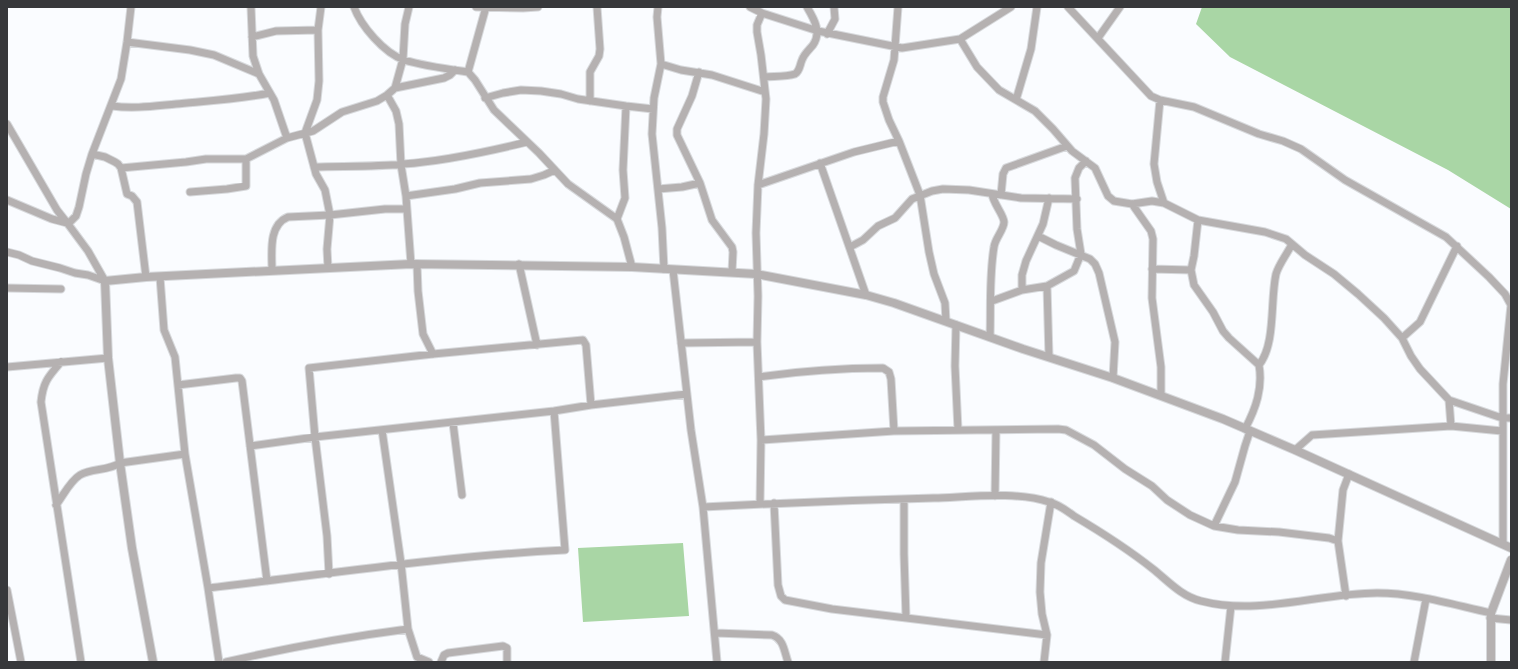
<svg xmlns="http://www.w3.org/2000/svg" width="1518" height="669" viewBox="0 0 1518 669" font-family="Poppins,sans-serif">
<rect width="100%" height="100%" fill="#fafcff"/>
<path fill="#a9d6a5" d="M 1202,7 L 1511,7 L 1511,209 L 1448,170 L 1230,57 L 1196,24 Z
M 683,543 L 689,616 L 583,622 L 578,548 Z"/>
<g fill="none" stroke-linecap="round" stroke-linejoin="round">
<g stroke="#d7d9dc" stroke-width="9">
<path id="minor" d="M 251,7 L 253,56 L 259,74 L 274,100 L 287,138
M 321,7 L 318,30 L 319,81 L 317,100 L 305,133 L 316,174 L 325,190 L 330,215 L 327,249 L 328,268
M 354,7 C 361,26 384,53 404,60 C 424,66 447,69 468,72 L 475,80 L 494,110 L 539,153 L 568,184 L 617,219 L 624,237 L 632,267
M 476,7 L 523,8 L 538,7
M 658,7 L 657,17 L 661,64 L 654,98 L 652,134 L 662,228 L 664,269
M 750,7 L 762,13 L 818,31 L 902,48 L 960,39 L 1011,7
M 898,7 L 894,60 L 883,97 L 883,102 L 889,120 L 899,141 L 920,195 L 929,252 L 934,274 L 945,303 L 946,321
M 1068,7 L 1151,96 L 1160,100 L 1194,107 L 1259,134 L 1283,141 L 1301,149 L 1345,180 L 1446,237 L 1489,277 L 1505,294 L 1511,305 L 1503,384 L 1503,544
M 827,34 L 835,19 L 834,7
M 252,37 L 276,31 L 318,30
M 1098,38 L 1120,7
M 960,39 L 977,67 L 999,90 L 1035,111 L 1053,129 L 1072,151 L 1095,168 L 1108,196 L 1114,201 L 1132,204 L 1152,201 L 1164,203 L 1198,220 L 1265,232 L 1286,239 L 1305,255 L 1334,274 L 1358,294 L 1384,318 L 1402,338 L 1411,356 L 1420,369 L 1449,400 L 1502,418 L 1511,418
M 127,42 L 190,50 L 214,55 L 259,74
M 661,64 L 681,70 L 712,75 L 765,92
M 468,72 L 486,7
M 699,72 L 692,96 L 677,129 L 677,135 L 700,183
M 764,77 C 773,76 786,77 795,74 C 800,71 800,64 802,60 C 804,54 809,50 813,45 C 822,32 814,19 807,7
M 395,88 L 444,78 L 450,75 L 455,70
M 387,95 L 396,111 L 399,124 L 401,165 L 406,196 L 411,264
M 485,98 L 503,93 L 521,90 L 541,91 L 561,94 L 578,99 L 626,106 L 653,109
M 1016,100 L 1031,49 L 1037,7
M 1160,100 L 1154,164 L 1157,182 L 1164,203
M 590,101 L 590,72 L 599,56 L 600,49 L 597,7
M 112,106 C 134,109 154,106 176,104 C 207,101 239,99 270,93
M 7,124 L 57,210 L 68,224
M 92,154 L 105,157 L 115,162 L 118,164 L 121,168 L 127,194 L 132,196 L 137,202 L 146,277
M 820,163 L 866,295
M 314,167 C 343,166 374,167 403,164 C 445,161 486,152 527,142
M 121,168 L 186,162 L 206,159 L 246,159 L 287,138 L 313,131 L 342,112 L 377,101 L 387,95 L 395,88 L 403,59 L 405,24 L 409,7
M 758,185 L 854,152 L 899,141
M 658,189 L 682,187 L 700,183 L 712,220 L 732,247 L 733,252 L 732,272
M 190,192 L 227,189 L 246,186 L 246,159
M 1001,195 L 1003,174 L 1006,168 L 1067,146
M 406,196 L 455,189 L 480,183 L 531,179 L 544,175 L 555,170
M 7,200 L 52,219 L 67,223
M 1132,204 L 1151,231 L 1153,239 L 1152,298 L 1161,367 L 1161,395
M 617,219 L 625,198 L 623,170 L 626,106
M 1198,220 L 1194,256 L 1191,270 L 1194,285 L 1213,312 L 1223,331 L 1229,338 L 1259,365 C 1263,388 1256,408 1245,429
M 1038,236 L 1056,245 L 1090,259 L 1095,264 L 1099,273 L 1115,342 L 1113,378
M 850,247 L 863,240 L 878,226 L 895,218 L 912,199 L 932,191 L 943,189 L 969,190 L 1021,198 L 1077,199
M 7,252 L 19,255 L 32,261 L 60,268 L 75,273 L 88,275 L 105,281
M 417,264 L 418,291 L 423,334 L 433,354
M 519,264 L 537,345
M 1152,269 L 1191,270
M 272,270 C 272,253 268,225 288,217 L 330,215 L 385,209 L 407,209
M 673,270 L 691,430 L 703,507 L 717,662
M 160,277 L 164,330 L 175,357 L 185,454 L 208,588 C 327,574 446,556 565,550 L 554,411
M 105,281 L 88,251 L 68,224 L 76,216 L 79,207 L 86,174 L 92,154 L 121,79 L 127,42 L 131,7
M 1047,286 L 1049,357
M 7,288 L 61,289
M 1022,290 L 1022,275 L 1026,261 L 1043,224 L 1049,198
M 992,301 L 1022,290 L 1047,286 L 1074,271 L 1081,254 L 1077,229 L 1075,178 L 1079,168 L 1086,161
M 956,325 L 955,366 L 958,430
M 990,337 C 991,307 989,277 994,247 C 995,238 1004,230 1004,222 C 1004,215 993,203 992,194
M 1402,338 L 1420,322 L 1457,246
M 757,342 L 758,296 L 756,233 L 758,185 L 764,134 L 766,99 L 761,55 L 757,32 L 757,25 L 762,13
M 681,343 L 757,342 L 761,440 L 760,504
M 61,362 C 48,377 43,382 41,402 L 81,662
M 1259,365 C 1276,344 1270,301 1276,274 C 1279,264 1287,254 1292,244
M 7,367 L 108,358
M 759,377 C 800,371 841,368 883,368 L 889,372 L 891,379 L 894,431
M 178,385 L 236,378 L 240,378 L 242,381 L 267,581
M 453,423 L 462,495
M 1451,426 L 1502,431
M 761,440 L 894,431 L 1058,429 L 1066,430 L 1094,445 L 1125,469 L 1152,486 L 1167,500 L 1190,515 L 1214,526 L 1238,530 L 1279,532 L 1329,538 L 1338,541 L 1346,596
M 250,446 L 315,437 L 554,411 L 591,405 L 687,394
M 1295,450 L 1312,435 L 1451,426 L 1449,400
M 995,496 L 996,430
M 904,499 L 904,554 L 906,617
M 774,503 L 778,585 L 781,596 L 785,600 L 832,609 L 1047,635
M 56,505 C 63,496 70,481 80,475 C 92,468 108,471 120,463 L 185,454
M 703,507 C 780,503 857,500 934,498 C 969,497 1017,491 1049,502 C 1058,504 1067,511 1074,516 C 1101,532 1129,550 1153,569 C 1168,581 1181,596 1201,601 C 1259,616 1319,593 1377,593 C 1416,593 1454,605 1491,613
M 1214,526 L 1235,482 L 1245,446 L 1250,431
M 1338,541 L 1343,490 L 1349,474
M 329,574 L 327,536 L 315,437 L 309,368 L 433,354 L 583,340 L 586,345 L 591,405
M 208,588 L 219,662
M 7,590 L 21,662
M 1490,618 L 1511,620
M 408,629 L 417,657 L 429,662
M 715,633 L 772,635 C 784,639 784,651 788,662
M 226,662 C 286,648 347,637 408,629 L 401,563 L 382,430
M 441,662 L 444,655 L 448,653 L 503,646 L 507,648 L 507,662
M 1044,662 L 1047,635 L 1042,614 L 1040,592 L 1041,563 L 1051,502
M 1225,662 L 1231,606
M 1414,662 L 1426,599"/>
</g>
<g stroke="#d7d9dc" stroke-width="10">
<path id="tertiary" d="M 153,662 L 132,548 L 120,463 L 108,358 L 105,281 L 146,277 L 411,264 L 632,267 L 756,274 L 866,295 L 894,303 L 1023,349 L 1113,378 L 1223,419 L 1295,450 L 1511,548
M 1491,662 L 1491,613 L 1511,560"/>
</g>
<use href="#minor" stroke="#b5b1b1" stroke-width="7"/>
<use href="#tertiary" stroke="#b5b1b1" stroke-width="8"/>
</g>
<rect width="1518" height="669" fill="none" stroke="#37383b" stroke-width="16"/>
</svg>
